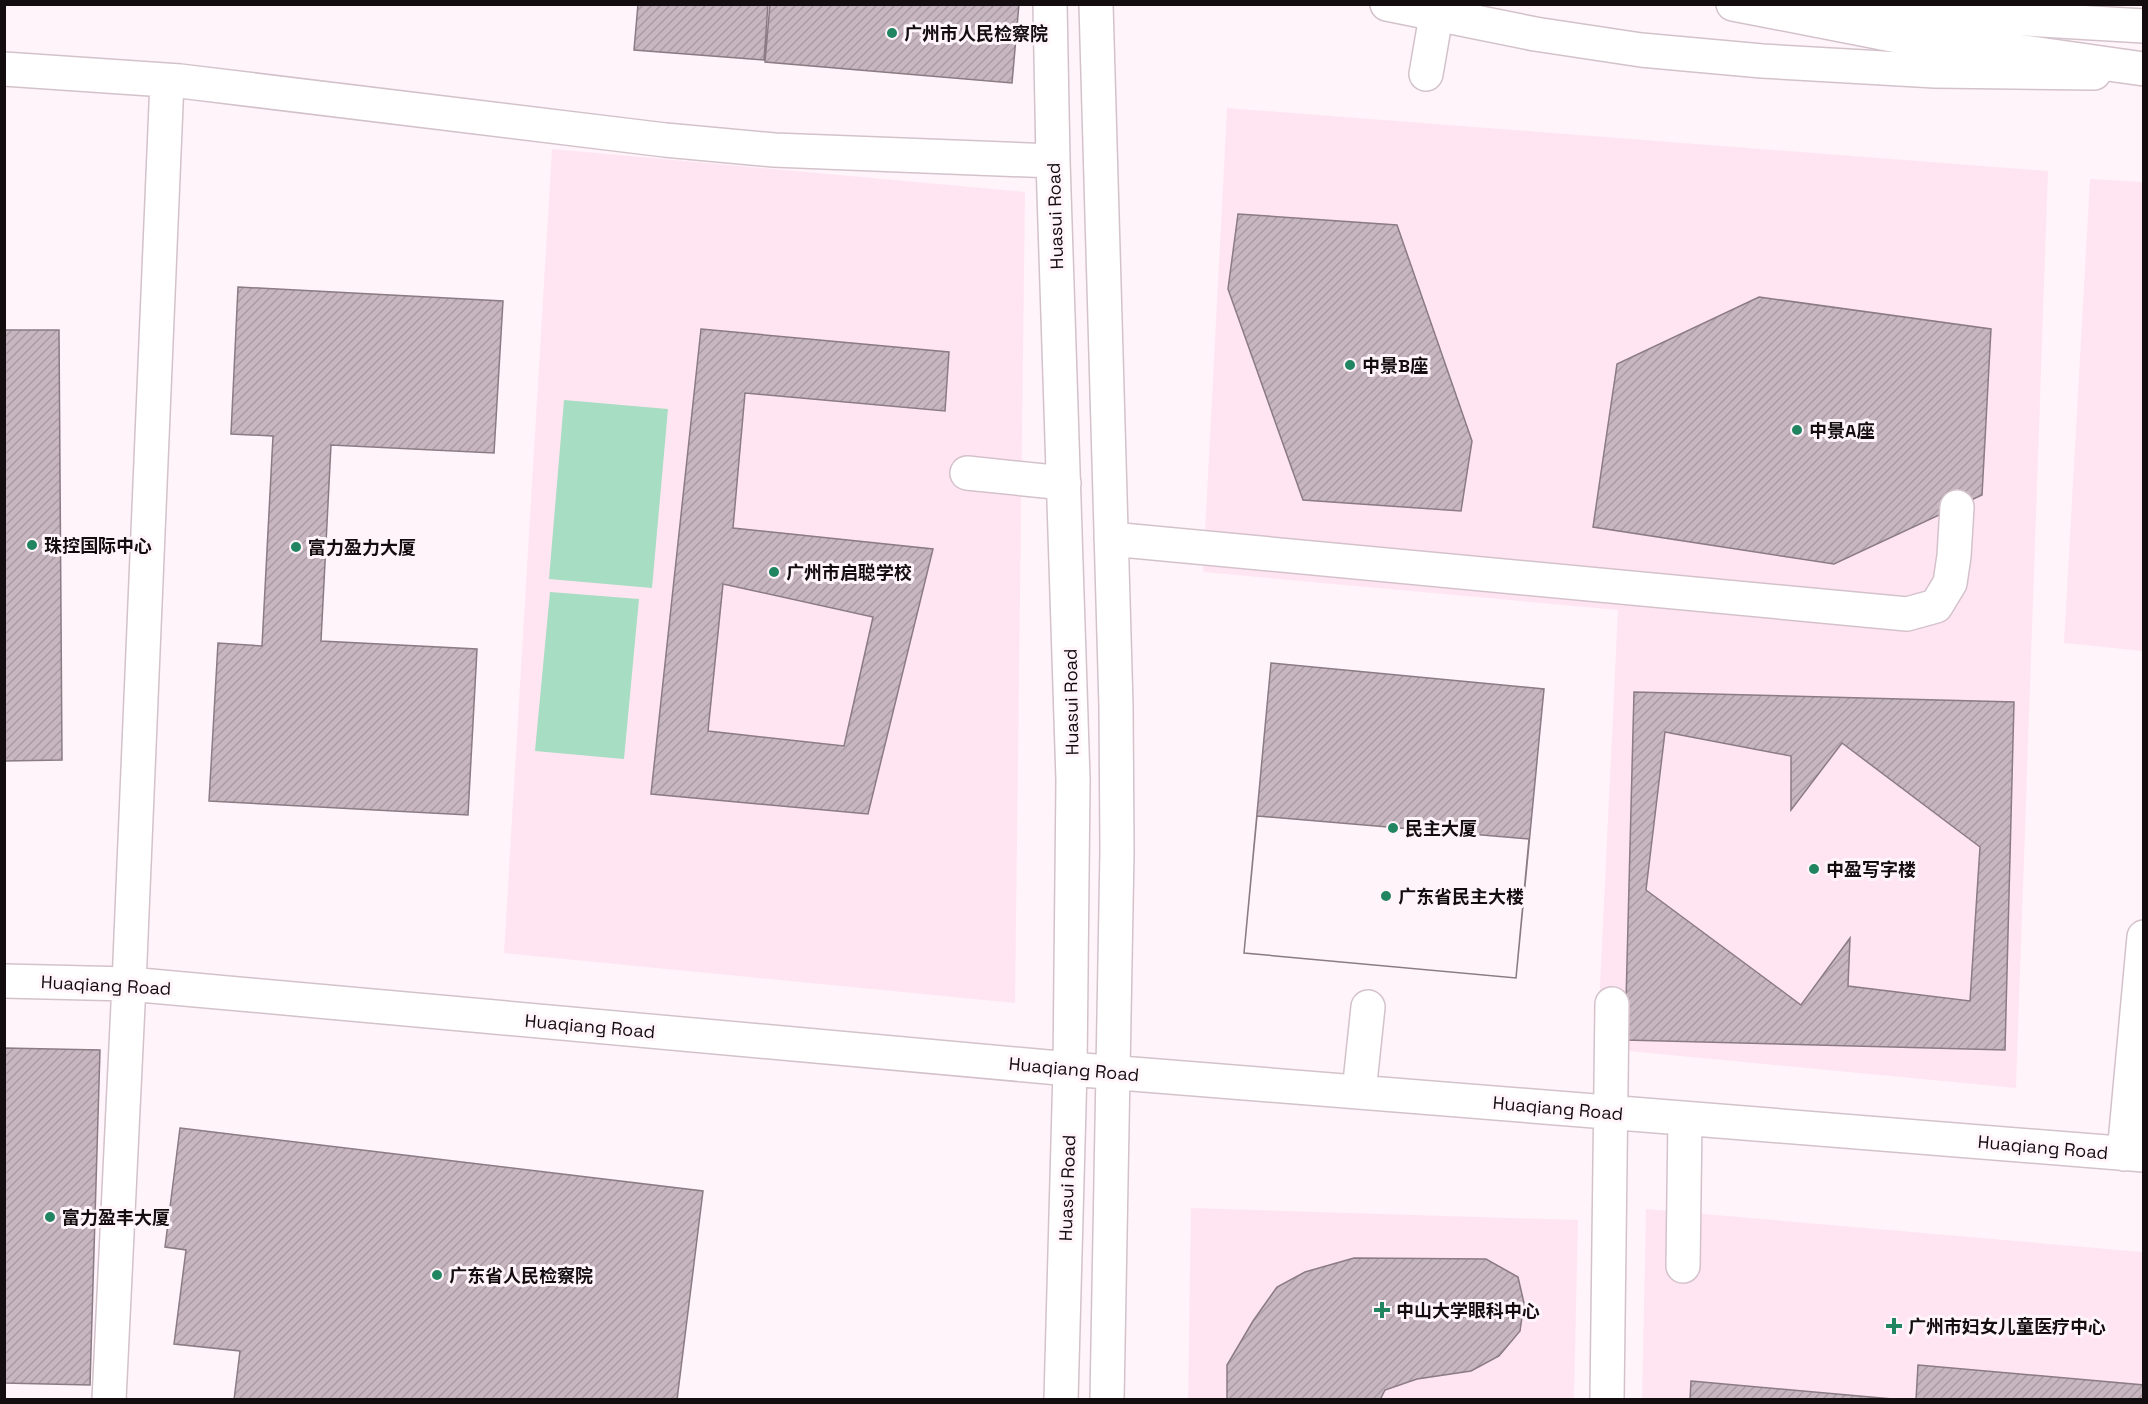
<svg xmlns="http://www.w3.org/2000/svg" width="2148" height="1404" viewBox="0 0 2148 1404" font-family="'Space Grotesk','Noto Sans SC',sans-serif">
<defs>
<pattern id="building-hatch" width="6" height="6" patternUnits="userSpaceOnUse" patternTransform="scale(1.5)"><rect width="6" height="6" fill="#c7b6bf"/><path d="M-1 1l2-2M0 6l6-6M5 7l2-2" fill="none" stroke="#aa9ba3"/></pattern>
</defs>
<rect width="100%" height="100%" fill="#fff4f9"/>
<path fill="#ffe5f2" d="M 1227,108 L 2048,171 L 2016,1088 L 1597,1048 L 1618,610 L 1203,572 Z
M 552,149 L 1025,192 L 1015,1003 L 504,953 Z
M 2090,179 L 2143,182 L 2143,651 L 2064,643 Z
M 1191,1208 L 1578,1220 L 1574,1399 L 1188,1400 Z
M 1646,1209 L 2143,1252 L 2143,1399 L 1642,1400 Z"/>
<path fill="#a7ddc2" d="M 564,400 L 668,409 L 652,588 L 549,579 Z
M 550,592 L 639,599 L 624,759 L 535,751 Z"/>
<path fill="url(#building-hatch)" stroke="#8b7b83" stroke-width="1.5" fill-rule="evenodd" d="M 638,4 L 768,4 L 764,60 L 634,50 Z
M 770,4 L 1019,4 L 1012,83 L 765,62 Z
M 1238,214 L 1397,225 L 1472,441 L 1461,511 L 1303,500 L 1228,289 Z
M 238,287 L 503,301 L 494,453 L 331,445 L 321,641 L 477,649 L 468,815 L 209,801 L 218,643 L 262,646 L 273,436 L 231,434 Z
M 1759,297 L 1991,329 L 1982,495 L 1834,564 L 1593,527 L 1617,364 Z
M 701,329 L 949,352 L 945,411 L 745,393 L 733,528 L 933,549 L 868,814 L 651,794 ZM 723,584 L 873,617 L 844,746 L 708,731 Z
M 4,330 L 59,330 L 62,760 L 4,761 Z
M 1271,663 L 1544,689 L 1516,978 L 1244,953 Z
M 1634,692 L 2014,702 L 2005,1050 L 1625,1040 Z
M 1665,732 L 1791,756 L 1791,810 L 1842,743 L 1980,847 L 1970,1001 L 1848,986 L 1850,938 L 1801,1005 L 1646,890 Z
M 1257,816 L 1529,839 L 1516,978 L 1244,953 Z
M 4,1048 L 100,1050 L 90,1385 L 4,1383 Z
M 180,1128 L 703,1191 L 677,1400 L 234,1400 L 240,1351 L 174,1344 L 186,1250 L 165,1247 Z
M 1354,1258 L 1486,1259 L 1518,1277 L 1524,1303 L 1520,1331 L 1499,1356 L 1471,1371 L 1417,1379 L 1385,1390 L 1380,1400 L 1227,1400 L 1227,1365 L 1253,1321 L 1277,1287 L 1305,1272 Z
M 1918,1365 L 2144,1385 L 2144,1400 L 1916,1400 Z
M 1691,1381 L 1904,1400 L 1690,1400 Z"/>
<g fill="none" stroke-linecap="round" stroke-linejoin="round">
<g stroke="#d4c2cb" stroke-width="36">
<path id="minor" d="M 1050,4 L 1053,161 L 1073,780 L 1070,1069 L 1061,1400
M 1096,4 L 1116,706 L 1117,851 L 1107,1400
M 4,69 L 180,81 L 665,140 L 774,150 L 1053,161
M 1426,74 L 1436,16
M 967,473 L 1064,483
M 1111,539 L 1907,614 L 1936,606 L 1950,583 L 1954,556 L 1957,507
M 4,981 L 129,984 L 1070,1069 L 2144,1155
M 1359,1092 L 1368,1007
M 2124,1154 L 2144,937
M 1683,1266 L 1685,1119
M 109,1400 L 129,984 L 167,81
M 1607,1400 L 1612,1004"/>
</g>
<g stroke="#d4c2cb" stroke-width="36">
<path id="major" d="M 1387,4 L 1535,34 L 1641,50 L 1762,61 L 1935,71 L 2094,73
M 1803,6 L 2144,26"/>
</g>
<g stroke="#d4c2cb" stroke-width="36">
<path id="highway" d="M 1733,4 L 1918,40 L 1995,48 L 2144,69"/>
</g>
<use href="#minor" stroke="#fff" stroke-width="33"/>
<use href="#major" stroke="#fff" stroke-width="33"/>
<use href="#highway" stroke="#fff" stroke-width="33"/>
</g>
<g fill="#208560" stroke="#fff4f9" stroke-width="2">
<circle cx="892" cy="33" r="6"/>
<circle cx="1350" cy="365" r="6"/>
<circle cx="1797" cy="430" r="6"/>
<circle cx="32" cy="545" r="6"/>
<circle cx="296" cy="547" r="6"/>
<circle cx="774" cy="572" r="6"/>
<circle cx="1393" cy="828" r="6"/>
<circle cx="1814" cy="869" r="6"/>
<circle cx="1386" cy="896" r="6"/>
<circle cx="50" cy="1217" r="6"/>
<circle cx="437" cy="1275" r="6"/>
<path d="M1379 1301h6v6h6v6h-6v6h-6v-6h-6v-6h6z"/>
<path d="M1891 1317h6v6h6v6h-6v6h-6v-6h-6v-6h6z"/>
</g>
<g text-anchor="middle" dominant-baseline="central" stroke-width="6" stroke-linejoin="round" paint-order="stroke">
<g font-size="18" font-weight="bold" fill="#130d10" stroke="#fff4f9" text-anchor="start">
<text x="904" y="33">广州市人民检察院</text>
<text x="1362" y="365">中景B座</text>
<text x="1809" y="430">中景A座</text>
<text x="44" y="545">珠控国际中心</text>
<text x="308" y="547">富力盈力大厦</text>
<text x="786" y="572">广州市启聪学校</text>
<text x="1405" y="828">民主大厦</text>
<text x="1826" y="869">中盈写字楼</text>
<text x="1398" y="896">广东省民主大楼</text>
<text x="62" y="1217">富力盈丰大厦</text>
<text x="449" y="1275">广东省人民检察院</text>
<text x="1396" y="1310">中山大学眼科中心</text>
<text x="1908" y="1326">广州市妇女儿童医疗中心</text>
</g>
<g font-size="18" fill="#130d10" stroke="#fff4f9">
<text transform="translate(1055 216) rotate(-92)">Huasui Road</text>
<text transform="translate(1071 702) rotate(-91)">Huasui Road</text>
<text transform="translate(106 985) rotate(3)">Huaqiang Road</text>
<text transform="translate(590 1026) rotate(5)">Huaqiang Road</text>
<text transform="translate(1074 1069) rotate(5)">Huaqiang Road</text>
<text transform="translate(1558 1108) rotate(5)">Huaqiang Road</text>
<text transform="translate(2043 1147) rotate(5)">Huaqiang Road</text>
<text transform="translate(1067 1188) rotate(-88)">Huasui Road</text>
</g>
</g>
<rect width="2148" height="1404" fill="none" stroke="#130d10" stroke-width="12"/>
</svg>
